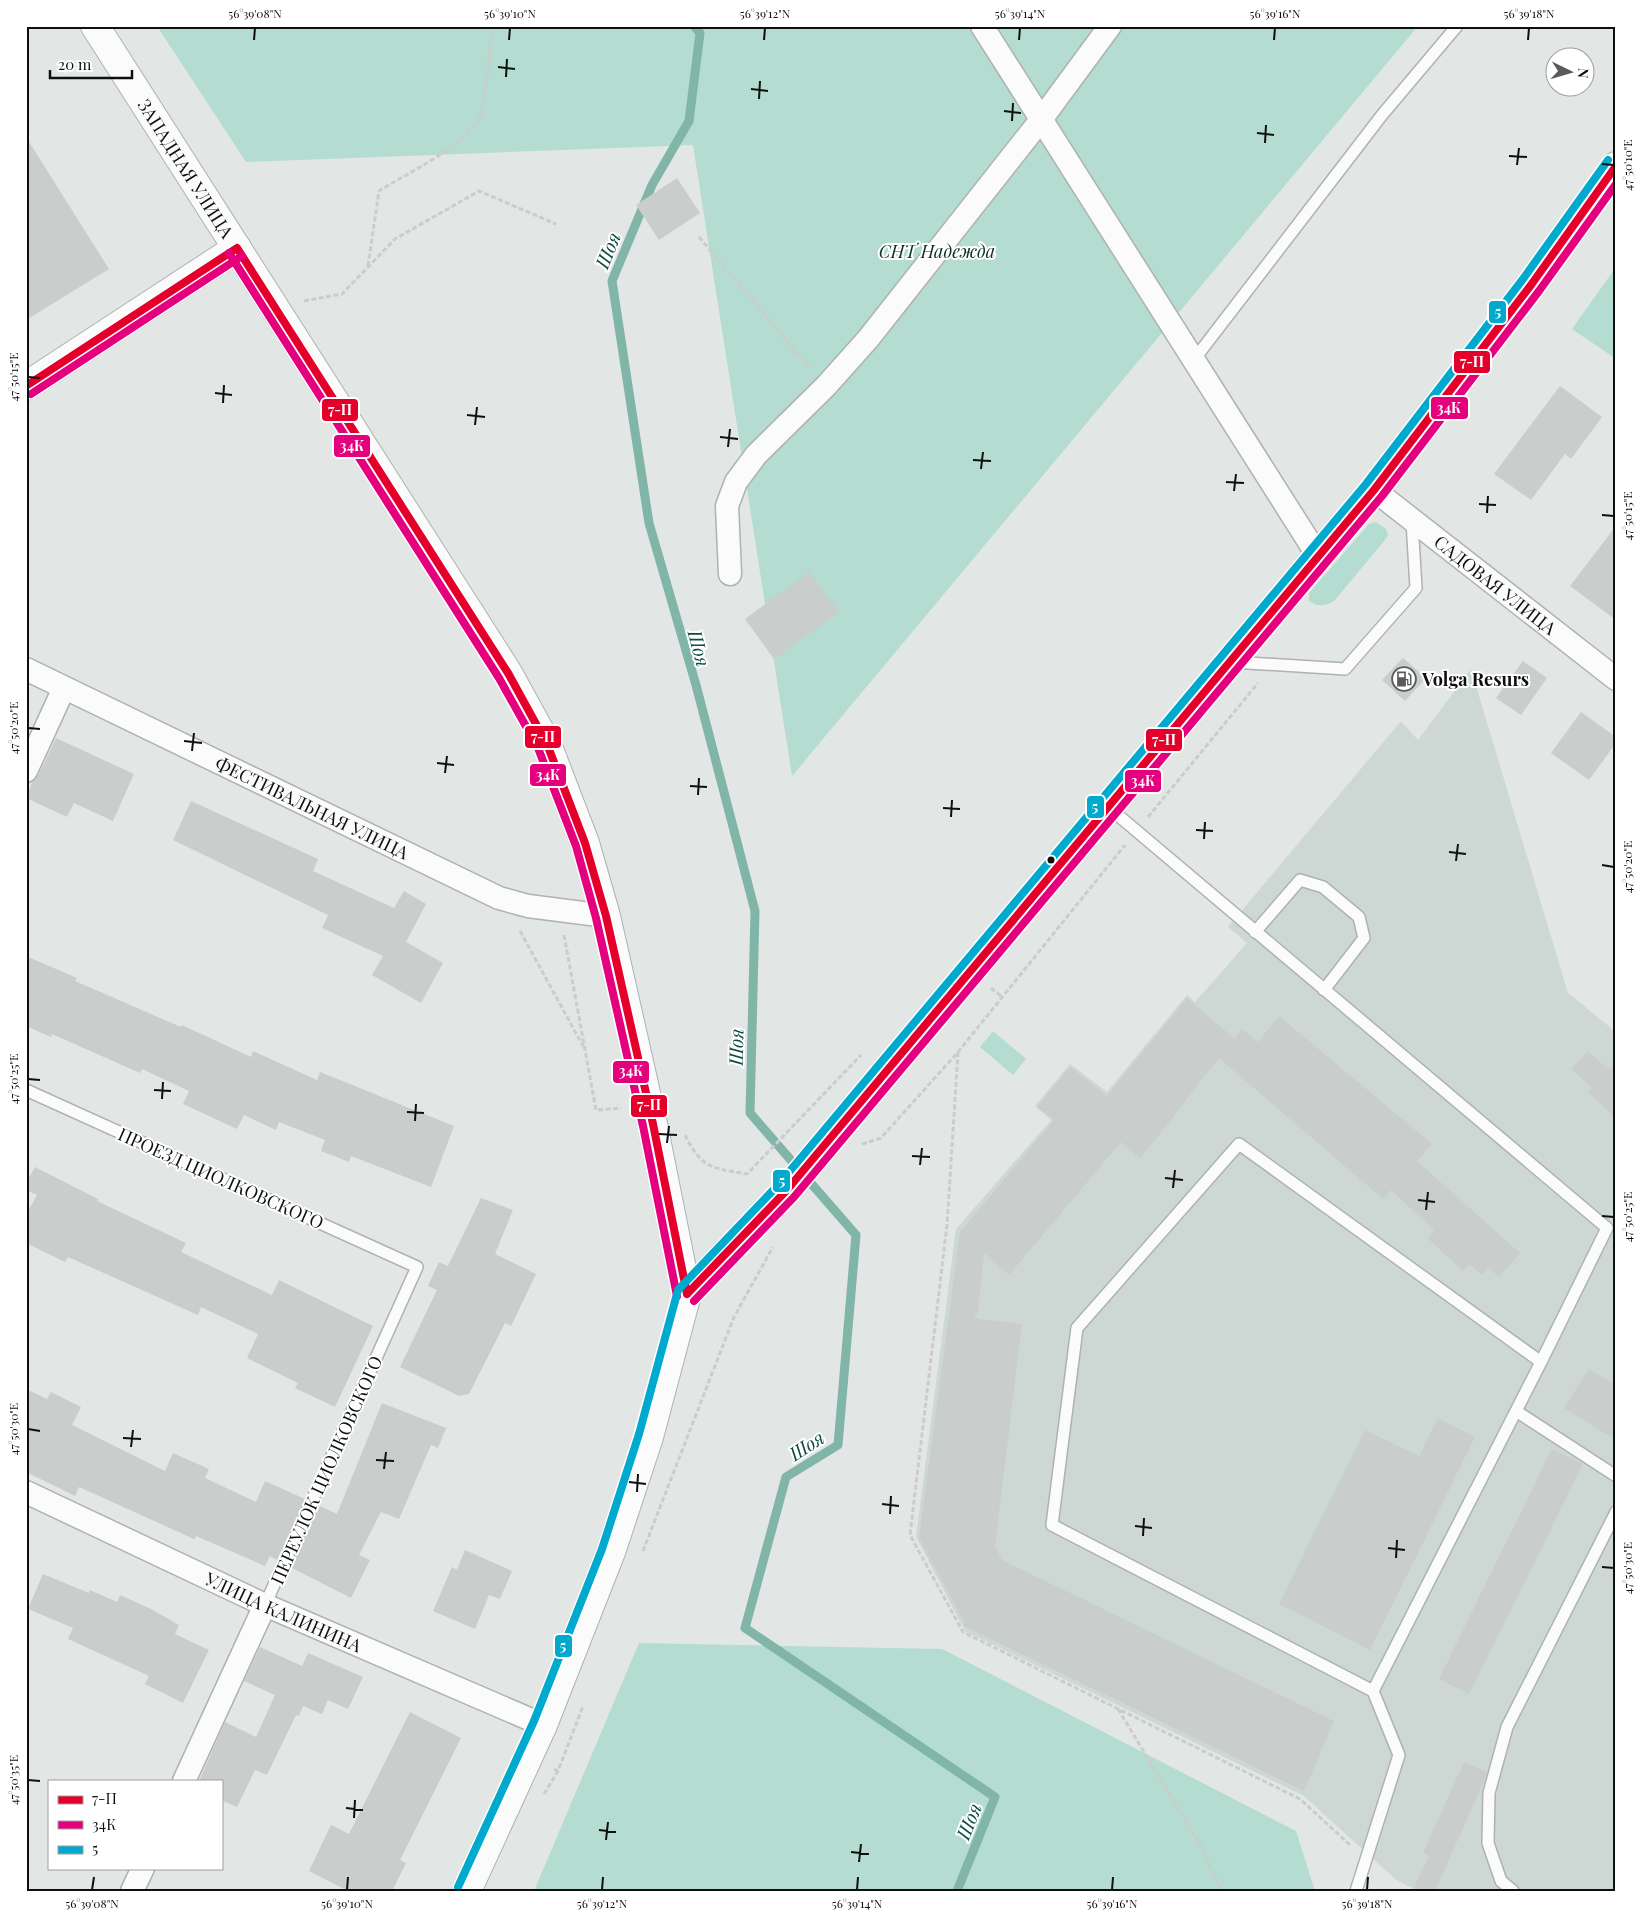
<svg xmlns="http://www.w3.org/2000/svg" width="1642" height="1917" viewBox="0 0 1642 1917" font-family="'Playfair Display',serif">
<rect width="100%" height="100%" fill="#e2e7e5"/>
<path fill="#cdd8d4" d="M 1471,669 L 1568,993 L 1616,1032 L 1616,1891 L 1418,1891 L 1395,1879 L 1304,1796 L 965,1631 L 916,1537 L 956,1229 L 1051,1120 L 1035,1106 L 1070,1064 L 1107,1092 L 1187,995 L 1195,1002 L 1247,943 L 1228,927 L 1401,721 L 1418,740 Z"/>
<path fill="#b4dcd0" d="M 157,26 L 1418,26 L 792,776 L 693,145 L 246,162 Z
M 1616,267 L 1616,359 L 1572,329 Z
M 1376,522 L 1386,529 L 1388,535 L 1385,540 L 1334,601 C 1325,606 1317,607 1309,601 L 1309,593 L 1369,524 Z
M 993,1031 L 1026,1059 L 1013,1075 L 980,1047 Z
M 639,1643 L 942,1649 L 1296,1831 L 1315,1891 L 534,1891 Z"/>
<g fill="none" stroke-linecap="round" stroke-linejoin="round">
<path stroke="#81b5a7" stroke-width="9" d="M 694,26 L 700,33 L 689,121 L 652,185 L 612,281 L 649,523 L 696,685 L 755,911 L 750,1113 L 856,1235 L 838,1445 L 786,1477 L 745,1628 L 995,1797 L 957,1891"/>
</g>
<path fill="#c9cdcc" d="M 26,137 L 109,269 L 26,320 Z
M 677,178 L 700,213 L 659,240 L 636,205 Z
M 1560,386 L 1602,417 L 1571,459 L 1565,454 L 1531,500 L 1494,474 Z
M 1616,526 L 1616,620 L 1570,586 Z
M 809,572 L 839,612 L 774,659 L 745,619 Z
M 1403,658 L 1426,678 L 1405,701 L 1382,680 Z
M 1523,661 L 1547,678 L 1521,715 L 1496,698 Z
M 1581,712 L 1616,737 L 1616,743 L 1589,780 L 1551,753 Z
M 56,738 L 134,774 L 113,821 L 74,803 L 67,817 L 26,798 L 32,783 L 38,776 Z
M 191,801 L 318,859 L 313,871 L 394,908 L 404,891 L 426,904 L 406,942 L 443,963 L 421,1003 L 372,975 L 383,956 L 322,928 L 328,915 L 173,840 Z
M 26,956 L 77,978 L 75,981 L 181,1027 L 182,1025 L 251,1057 L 253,1051 L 317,1080 L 320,1072 L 454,1126 L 431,1187 L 351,1156 L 349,1162 L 321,1151 L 325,1140 L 279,1122 L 276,1130 L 244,1115 L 237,1129 L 183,1104 L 189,1091 L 142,1069 L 140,1073 L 52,1034 L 51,1037 L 26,1026 Z
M 1187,998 L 1235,1039 L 1242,1029 L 1258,1042 L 1279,1016 L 1432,1144 L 1417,1161 L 1520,1253 L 1499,1277 L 1488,1267 L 1482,1275 L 1469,1264 L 1463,1271 L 1427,1238 L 1434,1230 L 1391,1190 L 1383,1199 L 1219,1058 L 1140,1159 L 1121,1142 L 1009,1275 L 984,1253 L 978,1313 L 973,1318 L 1022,1324 L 995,1546 L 1002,1560 L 1334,1721 L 1304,1791 L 964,1626 L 964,1622 L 919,1538 L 960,1232 L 1054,1120 L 1037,1107 L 1070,1067 L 1107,1096 Z
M 1588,1051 L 1609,1070 L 1616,1063 L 1616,1118 L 1588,1092 L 1592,1088 L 1571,1069 Z
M 35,1167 L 98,1199 L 97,1201 L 186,1243 L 181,1252 L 272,1295 L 279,1280 L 373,1326 L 335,1407 L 295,1388 L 298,1383 L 247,1358 L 258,1334 L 201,1307 L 198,1315 L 68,1257 L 65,1262 L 26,1243 L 26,1215 L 37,1195 L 26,1190 L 26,1183 Z
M 481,1198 L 513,1210 L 495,1254 L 536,1274 L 511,1326 L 505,1323 L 469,1394 L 459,1396 L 400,1367 L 437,1290 L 428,1286 L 439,1262 L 448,1266 Z
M 1589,1369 L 1616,1385 L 1616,1440 L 1564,1408 Z
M 26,1389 L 47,1399 L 51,1392 L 81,1407 L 72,1425 L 165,1471 L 173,1453 L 209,1469 L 205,1478 L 256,1502 L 265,1481 L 305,1499 L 277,1560 L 270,1556 L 265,1566 L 196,1536 L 194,1539 L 79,1487 L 75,1496 L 26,1472 Z
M 382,1403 L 446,1428 L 438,1448 L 431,1445 L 399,1519 L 381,1512 L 359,1555 L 370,1560 L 351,1598 L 290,1567 L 318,1505 L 337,1514 Z
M 1438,1418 L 1475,1437 L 1370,1650 L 1279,1604 L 1365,1430 L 1419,1456 Z
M 1552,1449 L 1583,1464 L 1469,1694 L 1439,1679 Z
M 465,1550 L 512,1571 L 500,1599 L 489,1595 L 475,1629 L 433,1611 L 452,1567 L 457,1570 Z
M 43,1574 L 89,1593 L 90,1590 L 117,1602 L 120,1595 L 153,1610 L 179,1625 L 175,1634 L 209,1650 L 183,1703 L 145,1684 L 149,1676 L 68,1639 L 73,1628 L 28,1609 Z
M 260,1647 L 302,1666 L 308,1653 L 363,1677 L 348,1709 L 328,1700 L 322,1714 L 303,1706 L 299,1716 L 296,1715 L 267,1775 L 255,1770 L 237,1807 L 221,1800 L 221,1781 L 199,1781 L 225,1722 L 256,1737 L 275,1695 L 244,1681 Z
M 410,1712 L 461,1738 L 400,1860 L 406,1863 L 392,1891 L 348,1891 L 309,1871 L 331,1825 L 349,1834 Z
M 1464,1762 L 1487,1772 L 1484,1781 L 1435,1891 L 1412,1891 L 1429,1856 L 1423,1853 Z"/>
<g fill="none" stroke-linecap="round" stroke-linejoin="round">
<g stroke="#aeb2b0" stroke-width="14">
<path id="lane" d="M 1193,361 L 1382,115 L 1457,26
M 1232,662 L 1345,669 L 1416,588 L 1412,521
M 1107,806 L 1607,1228 L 1541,1362
M 1255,932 L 1300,880 L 1323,887 L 1359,917 L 1364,938 L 1324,990
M 26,1090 L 417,1267 L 265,1605
M 1516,1411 L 1616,1476
M 1356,1891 L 1399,1755 L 1373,1691 L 1052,1525 L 1077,1328 L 1239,1144 L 1541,1362 L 1373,1691
M 1513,1891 L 1501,1881 L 1488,1843 L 1489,1793 L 1507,1727 L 1616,1512"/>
</g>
<g stroke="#aeb2b0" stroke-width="25">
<g id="street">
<path d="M 982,26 L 1318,556"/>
<path id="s1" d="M 1374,490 L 1616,679"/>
<path d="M 730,574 L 727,506 L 736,482 L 756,455 L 826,386 L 868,339 L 1040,121 L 1110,26"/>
<path id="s2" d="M 26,669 L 499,898 L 528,906 L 606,916"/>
<path d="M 26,771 L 64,688"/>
<path id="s3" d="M 26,1492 L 265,1605 L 543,1725"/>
<path d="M 184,1781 L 265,1605"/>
<path d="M 132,1891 L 143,1868"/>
</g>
</g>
<g stroke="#aeb2b0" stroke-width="30">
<path id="secondary" d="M 26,386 L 237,248
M 687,1294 L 786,1191 L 1374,490 L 1531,285 L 1616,166"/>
</g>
<g stroke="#aeb2b0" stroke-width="30">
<g id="primary">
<path id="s4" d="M 95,26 L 508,673 L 547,744 L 585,843 L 606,916 L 653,1124 L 687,1294 L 649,1437 L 611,1552 L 543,1725 L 467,1891"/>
</g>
</g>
<path stroke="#cbcccc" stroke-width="3" stroke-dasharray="5 2.5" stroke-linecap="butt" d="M 699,237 L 809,367
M 368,266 L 379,191 C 408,173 455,151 476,124 C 486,110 491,45 491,26
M 304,301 L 342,294 L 395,239 L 479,191 L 556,224
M 1148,817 L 1258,683
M 520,931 L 583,1046
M 564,935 L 596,1110 L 621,1108
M 991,988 L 1001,996
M 958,1052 L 947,1225 L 910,1535 L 963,1632 L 1300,1799 L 1350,1845
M 685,1135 C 702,1169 712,1168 747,1174 L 861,1055
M 862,1144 L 881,1138 L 958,1052 L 1125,845
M 643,1551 L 734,1317 L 773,1247
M 1118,1709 L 1199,1843 L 1222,1891
M 554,1769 L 558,1771 L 583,1706
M 544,1794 L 558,1771"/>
<use href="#lane" stroke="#fbfbfb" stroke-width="11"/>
<use href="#street" stroke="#fbfbfb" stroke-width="22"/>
<use href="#secondary" stroke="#fbfbfb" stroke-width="28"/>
<use href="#primary" stroke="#fbfbfb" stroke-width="28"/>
<g stroke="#fff" stroke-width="11">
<path id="bus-1" d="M 237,248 L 508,673 L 547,744 L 585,843 L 606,916 L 653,1124 L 687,1294
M 26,386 L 237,248
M 687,1294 L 786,1191 L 1374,490 L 1531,285 L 1616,166"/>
</g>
<g stroke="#fff" stroke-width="11">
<path id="bus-2" d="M 229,253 L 499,678 L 538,748 L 576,846 L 596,918 L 643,1126 L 677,1296
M 31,394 L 242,256
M 694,1301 L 794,1197 L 1382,496 L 1539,291 L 1616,184"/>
</g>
<g stroke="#fff" stroke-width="11">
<path id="bus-3" d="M 458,1887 L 534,1721 L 602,1549 L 639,1434 L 678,1290 L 779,1184 L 1366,484 L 1523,279 L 1608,160"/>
</g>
<use href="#bus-1" stroke="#e4002b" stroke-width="8"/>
<use href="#bus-2" stroke="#e5007d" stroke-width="8"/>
<use href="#bus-3" stroke="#00a9ce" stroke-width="8"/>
</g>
<path fill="none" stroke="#0d100f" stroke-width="2" d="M 254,40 L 255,28M 509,40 L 510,28M 764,40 L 765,28M 1019,40 L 1020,28M 1274,40 L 1275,28M 1528,40 L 1529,28M 498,67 L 515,69M 506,77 L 507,59M 751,89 L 768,91M 759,99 L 760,81M 1004,111 L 1021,113M 1012,121 L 1013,103M 1257,133 L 1274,135M 1265,143 L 1266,125M 1509,156 L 1527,157M 1602,164 L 1614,165M 1517,165 L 1519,148M 28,377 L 40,378M 215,393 L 232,395M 223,403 L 224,385M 467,415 L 485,417M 475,425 L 477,407M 720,437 L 738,439M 728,447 L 730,429M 973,460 L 991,461M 981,469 L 983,452M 1226,482 L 1244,483M 1234,491 L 1236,474M 1479,504 L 1496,505M 1487,513 L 1488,496M 1602,515 L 1614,516M 28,728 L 40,729M 184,741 L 202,743M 192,751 L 194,733M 437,763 L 454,765M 445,773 L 447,756M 690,786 L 707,787M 698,795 L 699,778M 943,808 L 960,809M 951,817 L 952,800M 1196,830 L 1213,831M 1204,839 L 1205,822M 1449,852 L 1466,854M 1456,861 L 1458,844M 1602,865 L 1614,867M 28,1079 L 40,1080M 154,1090 L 171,1091M 162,1099 L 163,1082M 407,1112 L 424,1113M 415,1121 L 416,1104M 659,1134 L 677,1135M 667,1143 L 669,1126M 912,1156 L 930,1157M 920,1165 L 922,1148M 1165,1178 L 1183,1180M 1173,1188 L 1175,1170M 1418,1200 L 1435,1202M 1426,1210 L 1428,1192M 1602,1216 L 1614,1217M 28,1429 L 40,1431M 123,1438 L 141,1439M 131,1447 L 133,1430M 376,1460 L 394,1461M 384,1469 L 386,1452M 629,1482 L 646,1484M 637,1492 L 638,1474M 882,1504 L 899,1506M 890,1514 L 891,1496M 1135,1526 L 1152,1528M 1143,1536 L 1144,1518M 1388,1548 L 1405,1550M 1396,1558 L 1397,1540M 1602,1567 L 1614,1568M 28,1780 L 40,1781M 346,1808 L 363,1810M 354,1818 L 355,1800M 599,1830 L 616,1832M 606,1840 L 608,1822M 851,1852 L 869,1854M 859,1862 L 861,1844M 92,1890 L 94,1877M 347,1890 L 348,1877M 602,1890 L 603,1877M 857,1890 L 858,1877M 1112,1890 L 1113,1877M 1367,1890 L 1368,1877"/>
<defs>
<g id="fuel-ring" transform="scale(1.25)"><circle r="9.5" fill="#fff" stroke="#585b5a" stroke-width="1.5"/><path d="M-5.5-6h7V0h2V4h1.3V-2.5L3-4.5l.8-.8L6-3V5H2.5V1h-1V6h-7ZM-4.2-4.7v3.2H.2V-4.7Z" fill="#585b5a"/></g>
</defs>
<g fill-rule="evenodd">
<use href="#fuel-ring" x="1404" y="679"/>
</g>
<circle fill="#0d100f" stroke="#fff" stroke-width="2" cx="1051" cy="860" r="4.5"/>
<g text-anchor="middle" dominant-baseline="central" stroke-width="4" stroke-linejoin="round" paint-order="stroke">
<g font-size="18" fill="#0d100f" stroke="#fff">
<text stroke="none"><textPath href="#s4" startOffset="169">ЗАПАДНАЯ УЛИЦА</textPath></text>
<text stroke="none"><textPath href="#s1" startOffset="154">САДОВАЯ УЛИЦА</textPath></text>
<text stroke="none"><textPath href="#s2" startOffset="318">ФЕСТИВАЛЬНАЯ УЛИЦА</textPath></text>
<text transform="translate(221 1178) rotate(24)">ПРОЕЗД ЦИОЛКОВСКОГО</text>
<text transform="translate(326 1470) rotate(-66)">ПЕРЕУЛОК ЦИОЛКОВСКОГО</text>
<text stroke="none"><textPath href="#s3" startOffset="284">УЛИЦА КАЛИНИНА</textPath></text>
</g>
<g font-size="18" font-style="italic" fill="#0f3229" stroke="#fff">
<text x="937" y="251">СНТ Надежда</text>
</g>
<g font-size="18" font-weight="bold" fill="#0d100f" stroke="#fff" text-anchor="start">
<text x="1422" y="679">Volga Resurs</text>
</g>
<g font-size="19" font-style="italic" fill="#0d4c3e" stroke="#fff">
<text transform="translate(607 250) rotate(-68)">Шоя</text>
<text transform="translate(700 648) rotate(75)">Шоя</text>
<text transform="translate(735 1047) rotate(-89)">Шоя</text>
<text transform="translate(806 1445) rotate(-33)">Шоя</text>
<text transform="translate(968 1821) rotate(-68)">Шоя</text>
</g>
</g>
<g stroke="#fff" stroke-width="2">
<rect x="1488" y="300" width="19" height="24" rx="5" fill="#00a9ce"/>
<rect x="1453" y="350" width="38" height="24" rx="5" fill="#e4002b"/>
<rect x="1430" y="396" width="39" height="24" rx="5" fill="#e5007d"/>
<rect x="321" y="398" width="38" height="24" rx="5" fill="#e4002b"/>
<rect x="333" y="434" width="38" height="24" rx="5" fill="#e5007d"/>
<rect x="524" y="725" width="38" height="24" rx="5" fill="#e4002b"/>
<rect x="1145" y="728" width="38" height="24" rx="5" fill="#e4002b"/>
<rect x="529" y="763" width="38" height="24" rx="5" fill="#e5007d"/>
<rect x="1124" y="769" width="38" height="24" rx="5" fill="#e5007d"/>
<rect x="1086" y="795" width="19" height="24" rx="5" fill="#00a9ce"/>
<rect x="612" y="1060" width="38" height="24" rx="5" fill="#e5007d"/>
<rect x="630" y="1094" width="38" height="24" rx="5" fill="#e4002b"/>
<rect x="772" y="1169" width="19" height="24" rx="5" fill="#00a9ce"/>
<rect x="554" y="1634" width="19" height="24" rx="5" fill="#00a9ce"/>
</g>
<g font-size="14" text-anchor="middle" font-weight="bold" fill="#fff">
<text x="1498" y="317">5</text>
<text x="1472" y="367">7-П</text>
<text x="1449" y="413">34К</text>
<text x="340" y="415">7-П</text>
<text x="352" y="451">34К</text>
<text x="543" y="742">7-П</text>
<text x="1164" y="745">7-П</text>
<text x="548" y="780">34К</text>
<text x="1143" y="786">34К</text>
<text x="1095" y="812">5</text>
<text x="631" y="1076">34К</text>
<text x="649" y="1110">7-П</text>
<text x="782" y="1186">5</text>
<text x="563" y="1651">5</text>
</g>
<rect width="1642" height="1917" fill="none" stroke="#ffffff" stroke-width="55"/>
<rect x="48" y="1780" width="175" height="90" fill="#ffffff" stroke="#9e9f9f"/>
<rect x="58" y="1796" width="25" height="8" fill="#e4002b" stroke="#9e9f9f"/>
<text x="92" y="1804" font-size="15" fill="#0d100f">7-П</text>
<rect x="58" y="1821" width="25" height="8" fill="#e5007d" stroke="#9e9f9f"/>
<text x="92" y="1830" font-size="15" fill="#0d100f">34К</text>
<rect x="58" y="1846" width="25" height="8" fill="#00a9ce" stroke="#9e9f9f"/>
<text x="92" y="1854" font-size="15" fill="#0d100f">5</text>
<g transform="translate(1570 72) rotate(95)"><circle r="24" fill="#ffffff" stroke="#9e9f9f"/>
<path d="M0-4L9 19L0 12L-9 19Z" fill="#585b5a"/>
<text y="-8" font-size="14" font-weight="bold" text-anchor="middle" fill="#0d100f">N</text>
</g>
<path d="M50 70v8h82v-8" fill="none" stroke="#0d100f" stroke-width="2.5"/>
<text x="58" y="70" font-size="15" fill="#0d100f" stroke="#ffffff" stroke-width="4" paint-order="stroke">20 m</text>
<rect x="28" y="28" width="1586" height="1862" fill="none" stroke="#0d100f" stroke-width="2"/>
<g font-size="12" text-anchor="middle" fill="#0d100f">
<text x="255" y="18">56°39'08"N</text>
<text x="510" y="18">56°39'10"N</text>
<text x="765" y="18">56°39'12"N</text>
<text x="1020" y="18">56°39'14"N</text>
<text x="1275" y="18">56°39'16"N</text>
<text x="1529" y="18">56°39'18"N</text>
<text transform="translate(1628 165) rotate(-90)" y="4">47°50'10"E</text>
<text transform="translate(14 377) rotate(-90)" y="4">47°50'15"E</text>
<text transform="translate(1628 516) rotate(-90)" y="4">47°50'15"E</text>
<text transform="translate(14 728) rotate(-90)" y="4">47°50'20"E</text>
<text transform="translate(1628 867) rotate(-90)" y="4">47°50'20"E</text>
<text transform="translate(14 1079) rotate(-90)" y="4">47°50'25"E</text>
<text transform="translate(1628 1217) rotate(-90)" y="4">47°50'25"E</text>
<text transform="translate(14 1429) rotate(-90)" y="4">47°50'30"E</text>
<text transform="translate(1628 1568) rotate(-90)" y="4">47°50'30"E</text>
<text transform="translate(14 1780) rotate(-90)" y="4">47°50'35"E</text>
<text x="92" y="1908">56°39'08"N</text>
<text x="347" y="1908">56°39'10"N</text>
<text x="602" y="1908">56°39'12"N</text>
<text x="857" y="1908">56°39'14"N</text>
<text x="1112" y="1908">56°39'16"N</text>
<text x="1367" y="1908">56°39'18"N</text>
</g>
</svg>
